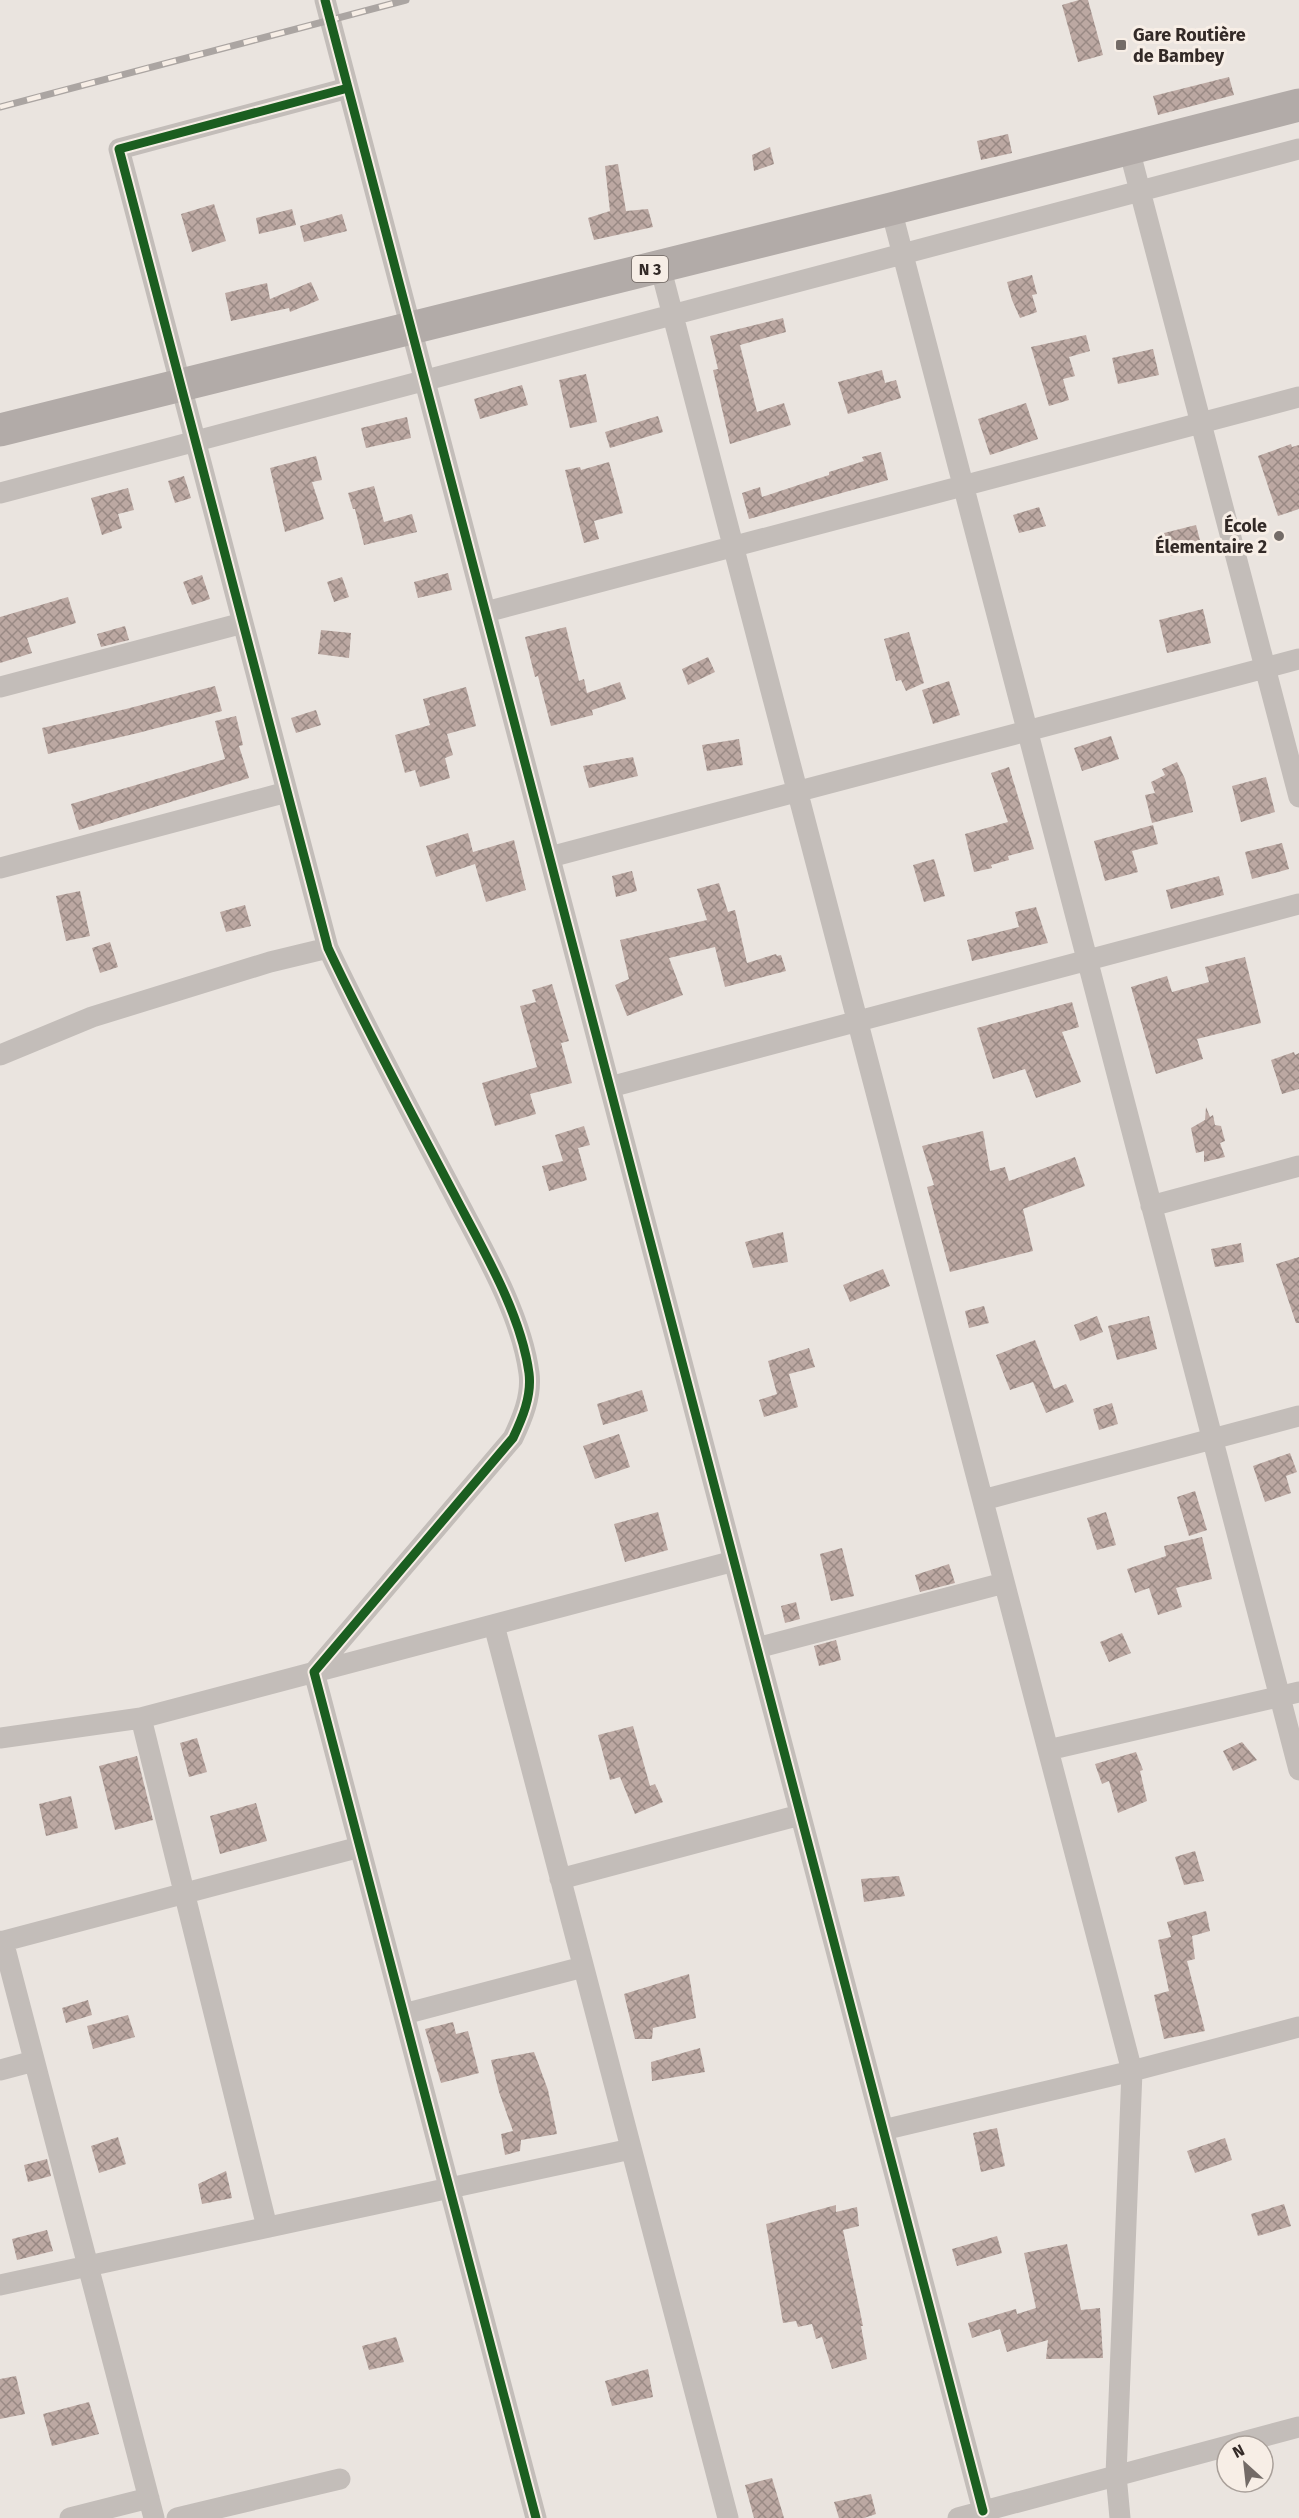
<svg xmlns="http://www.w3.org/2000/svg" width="1299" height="2518" viewBox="0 0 1299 2518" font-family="'Fira Sans',sans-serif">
<defs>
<pattern id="building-cross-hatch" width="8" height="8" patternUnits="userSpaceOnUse" patternTransform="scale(1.5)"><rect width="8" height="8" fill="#bca8a2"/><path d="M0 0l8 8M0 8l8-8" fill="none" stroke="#998984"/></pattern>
</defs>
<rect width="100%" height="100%" fill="#eae4df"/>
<path fill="url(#building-cross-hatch)" d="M 1079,0 L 1088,0 L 1103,55 L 1078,62 L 1062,5 Z
M 1229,77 L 1234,95 L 1158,115 L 1153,96 Z
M 1008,134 L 1012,153 L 981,160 L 977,141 Z
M 770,147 L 774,164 L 754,171 L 752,155 Z
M 618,164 L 626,211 L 648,209 L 653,227 L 594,240 L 588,218 L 610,211 L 605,166 Z
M 214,204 L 226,241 L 192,252 L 181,214 Z
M 292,209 L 296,225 L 259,234 L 256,218 Z
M 342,214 L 347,231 L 304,242 L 300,226 Z
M 1032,275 L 1037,294 L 1032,295 L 1037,312 L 1020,318 L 1012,300 L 1007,282 Z
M 311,282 L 319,300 L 290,312 L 289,308 L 231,321 L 225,293 L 267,283 L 270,299 Z
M 783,318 L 786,332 L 740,345 L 757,412 L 784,403 L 791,425 L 730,444 L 713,370 L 718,369 L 710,336 Z
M 1086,335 L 1090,351 L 1069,357 L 1075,376 L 1063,379 L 1069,400 L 1049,406 L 1031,347 Z
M 1153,349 L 1159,375 L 1118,384 L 1112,358 Z
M 882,370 L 885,383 L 896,380 L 901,398 L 848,414 L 838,382 Z
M 586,374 L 597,422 L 570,428 L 559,380 Z
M 522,385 L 528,405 L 480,419 L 474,399 Z
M 1026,403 L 1038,439 L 990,455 L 978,419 Z
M 658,416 L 663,432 L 610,448 L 605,432 Z
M 407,417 L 411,438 L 366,448 L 361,428 Z
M 1291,444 L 1292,447 L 1299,445 L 1299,509 L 1278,516 L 1258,456 Z
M 881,452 L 888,480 L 749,519 L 742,493 L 760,487 L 762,497 L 829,475 L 829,472 L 864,461 L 862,457 Z
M 316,456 L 322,480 L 312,482 L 324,519 L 285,532 L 270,468 Z
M 609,462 L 623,513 L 594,521 L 599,539 L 584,543 L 565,470 L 580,467 L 581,470 Z
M 184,476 L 191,498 L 175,503 L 168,481 Z
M 374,486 L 384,522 L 412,514 L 417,532 L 364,545 L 355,509 L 353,509 L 348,493 Z
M 128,488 L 134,510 L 118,514 L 122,528 L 102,535 L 91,498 Z
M 1039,507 L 1046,526 L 1019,533 L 1013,515 Z
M 1196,525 L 1202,548 L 1170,556 L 1164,533 Z
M 448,573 L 452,590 L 418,598 L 414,582 Z
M 202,575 L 210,599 L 192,605 L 183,582 Z
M 342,577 L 349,597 L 334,602 L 327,582 Z
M 68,597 L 76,623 L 27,638 L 32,653 L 0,663 L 0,617 Z
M 1203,609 L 1211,643 L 1167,653 L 1159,620 Z
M 125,626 L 129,640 L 101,647 L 97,634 Z
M 566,627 L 579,681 L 584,679 L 587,693 L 620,682 L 626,699 L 592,710 L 593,715 L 551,726 L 538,676 L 535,677 L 525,637 Z
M 321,630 L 351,633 L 349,658 L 318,654 Z
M 909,632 L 924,683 L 906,691 L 901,680 L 896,681 L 884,639 Z
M 708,657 L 715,672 L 688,685 L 682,669 Z
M 949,681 L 960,715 L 933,724 L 922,690 Z
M 215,686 L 222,711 L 138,733 L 48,754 L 42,728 L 126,709 Z
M 466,687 L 476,726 L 447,734 L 453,755 L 445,758 L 450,778 L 420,787 L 415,770 L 405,773 L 395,735 L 430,725 L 423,699 Z
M 316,710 L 321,725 L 296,733 L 291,718 Z
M 236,716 L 243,745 L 239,746 L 249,778 L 79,830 L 71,804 L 225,759 L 215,721 Z
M 1111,736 L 1119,759 L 1082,771 L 1074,748 Z
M 739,739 L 743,765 L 707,771 L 702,745 Z
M 633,757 L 638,776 L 589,788 L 583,766 Z
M 1177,762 L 1185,779 L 1193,812 L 1152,823 L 1145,795 L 1155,793 L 1151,782 L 1165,775 L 1162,769 Z
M 1009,767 L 1034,849 L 1008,856 L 1009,860 L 991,865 L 992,868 L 974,872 L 965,834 L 1008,822 L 991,773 Z
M 1266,777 L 1275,812 L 1241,822 L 1232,786 Z
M 1153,825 L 1158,844 L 1132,851 L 1138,872 L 1105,881 L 1094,841 Z
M 468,833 L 473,852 L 514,840 L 526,890 L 486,902 L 475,864 L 436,877 L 426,846 Z
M 1282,843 L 1289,869 L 1252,879 L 1245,852 Z
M 934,859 L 945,896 L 924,902 L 913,865 Z
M 632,871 L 637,891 L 616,897 L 612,876 Z
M 1219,876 L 1224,895 L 1171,909 L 1166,890 Z
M 719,883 L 728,912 L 735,910 L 747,963 L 776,954 L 777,956 L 781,955 L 786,971 L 725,987 L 715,947 L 669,958 L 683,995 L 627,1016 L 615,985 L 629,979 L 620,940 L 707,920 L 697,889 Z
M 80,891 L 90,936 L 66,941 L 56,896 Z
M 245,905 L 251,926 L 226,932 L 220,912 Z
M 1036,907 L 1048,943 L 972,961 L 967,940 L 1019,927 L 1015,912 Z
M 110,942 L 118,967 L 100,973 L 92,948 Z
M 1245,957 L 1261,1023 L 1197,1039 L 1203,1059 L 1156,1074 L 1131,987 L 1167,976 L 1172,992 L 1209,982 L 1205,967 Z
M 552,984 L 569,1041 L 561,1043 L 572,1083 L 530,1094 L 536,1114 L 495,1126 L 482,1083 L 537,1067 L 520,1006 L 536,1002 L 532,990 Z
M 1072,1002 L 1079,1027 L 1062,1032 L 1081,1082 L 1036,1098 L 1025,1069 L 993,1079 L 977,1028 Z
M 1294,1052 L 1295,1055 L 1299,1053 L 1299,1089 L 1282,1094 L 1271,1060 Z
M 1206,1107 L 1210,1117 L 1213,1115 L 1215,1125 L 1221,1126 L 1225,1141 L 1220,1143 L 1225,1157 L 1204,1162 L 1204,1151 L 1196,1153 L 1191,1128 L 1205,1120 Z
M 584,1126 L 590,1145 L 578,1148 L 587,1180 L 549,1191 L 542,1166 L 563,1161 L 555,1135 Z
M 983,1131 L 990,1171 L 1005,1167 L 1009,1181 L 1075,1157 L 1085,1186 L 1023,1209 L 1033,1251 L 950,1272 L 927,1187 L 934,1185 L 922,1146 Z
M 783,1232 L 788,1262 L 753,1268 L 745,1242 Z
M 1241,1243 L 1244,1262 L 1215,1267 L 1211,1249 Z
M 1299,1257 L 1299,1323 L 1296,1323 L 1276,1264 Z
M 883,1269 L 890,1286 L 850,1302 L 843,1285 Z
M 984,1306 L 989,1323 L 969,1328 L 965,1311 Z
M 1097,1316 L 1103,1332 L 1080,1341 L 1074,1325 Z
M 1149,1316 L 1157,1349 L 1117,1360 L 1108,1326 Z
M 1035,1340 L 1054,1389 L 1066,1384 L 1074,1402 L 1046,1413 L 1033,1382 L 1010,1390 L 996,1355 Z
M 809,1348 L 815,1367 L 789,1374 L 798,1407 L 764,1417 L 759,1400 L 777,1394 L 768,1361 Z
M 642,1390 L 648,1411 L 603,1425 L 597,1404 Z
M 1112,1403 L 1118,1424 L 1099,1430 L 1093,1409 Z
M 619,1434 L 630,1467 L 595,1479 L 583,1446 Z
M 1290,1453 L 1297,1472 L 1286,1476 L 1291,1493 L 1265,1502 L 1253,1466 Z
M 1195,1491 L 1207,1530 L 1189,1536 L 1177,1497 Z
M 658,1512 L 668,1550 L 625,1562 L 614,1524 Z
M 1106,1512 L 1116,1545 L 1097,1550 L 1087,1518 Z
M 1202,1537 L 1212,1579 L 1176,1588 L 1182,1607 L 1158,1615 L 1149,1588 L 1135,1593 L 1127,1569 L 1166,1556 L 1164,1546 Z
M 842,1548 L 854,1596 L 831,1601 L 820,1554 Z
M 949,1564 L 955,1583 L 920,1592 L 915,1575 Z
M 796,1602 L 800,1619 L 785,1623 L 781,1606 Z
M 1122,1633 L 1131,1653 L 1109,1662 L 1100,1642 Z
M 836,1640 L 841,1660 L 819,1666 L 814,1646 Z
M 633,1726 L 650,1786 L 655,1784 L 663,1802 L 635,1814 L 620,1777 L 610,1780 L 598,1735 Z
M 197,1738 L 207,1772 L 189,1777 L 180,1743 Z
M 1242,1742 L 1257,1760 L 1233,1771 L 1223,1751 Z
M 1136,1752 L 1143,1770 L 1140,1771 L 1147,1801 L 1118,1813 L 1109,1781 L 1102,1784 L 1095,1764 Z
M 137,1756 L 153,1820 L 115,1830 L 99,1766 Z
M 71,1796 L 78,1828 L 46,1836 L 39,1804 Z
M 256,1803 L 267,1841 L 220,1854 L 210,1816 Z
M 1195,1851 L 1204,1881 L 1184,1885 L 1175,1857 Z
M 899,1876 L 905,1896 L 864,1902 L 861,1879 Z
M 1206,1911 L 1210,1931 L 1192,1936 L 1195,1959 L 1187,1961 L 1205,2031 L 1164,2039 L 1154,1995 L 1169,1991 L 1158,1940 L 1171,1937 L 1167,1922 Z
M 689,1974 L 696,2018 L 653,2028 L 652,2039 L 635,2039 L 624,1994 Z
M 88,2000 L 92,2015 L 66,2023 L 62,2008 Z
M 128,2015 L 135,2037 L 93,2049 L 87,2026 Z
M 453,2022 L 456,2034 L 468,2031 L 479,2073 L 441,2083 L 425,2029 Z
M 700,2048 L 705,2072 L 652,2081 L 651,2062 Z
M 534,2052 L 548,2090 L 557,2134 L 521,2140 L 520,2151 L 505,2155 L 501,2134 L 513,2131 L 499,2092 L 491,2060 Z
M 997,2128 L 1005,2166 L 981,2172 L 973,2133 Z
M 118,2137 L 126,2164 L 99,2173 L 91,2146 Z
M 1225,2138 L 1232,2160 L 1195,2173 L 1187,2151 Z
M 47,2159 L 51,2176 L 28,2182 L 24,2165 Z
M 226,2171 L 232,2198 L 202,2204 L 198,2184 Z
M 1284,2204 L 1291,2226 L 1258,2236 L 1251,2214 Z
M 836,2205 L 836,2212 L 857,2207 L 859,2226 L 843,2230 L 863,2326 L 861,2326 L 867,2359 L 832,2369 L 822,2337 L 816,2339 L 812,2324 L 798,2327 L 796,2321 L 783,2323 L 766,2224 Z
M 47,2230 L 53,2251 L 17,2260 L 12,2239 Z
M 997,2236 L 1002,2253 L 957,2266 L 952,2249 Z
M 1067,2244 L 1081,2310 L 1100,2308 L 1103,2358 L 1046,2359 L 1048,2340 L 1007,2352 L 1000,2329 L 972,2338 L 968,2323 L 1016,2309 L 1017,2314 L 1036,2308 L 1024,2253 Z
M 396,2337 L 404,2362 L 369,2370 L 362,2346 Z
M 648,2369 L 653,2397 L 612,2406 L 605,2381 Z
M 16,2376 L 25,2414 L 0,2419 L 0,2379 Z
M 89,2402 L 99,2434 L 52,2446 L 43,2414 Z
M 772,2478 L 784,2518 L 754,2518 L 745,2485 Z
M 871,2494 L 876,2514 L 864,2518 L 839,2518 L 834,2502 Z"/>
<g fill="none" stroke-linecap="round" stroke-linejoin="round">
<path stroke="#c3bdb9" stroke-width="21" d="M 325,0 L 983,2511
M 348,88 L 119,149 L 328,948 C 367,1031 411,1112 454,1194 C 482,1248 521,1313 529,1373 C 532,1396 522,1419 513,1438 L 314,1672 L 536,2518
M 1129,149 L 1299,797
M 891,209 L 1299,1770
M 660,266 L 1132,2071 L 1116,2475 L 1120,2518
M 0,493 L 1299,149
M 486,612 L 1299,397
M 0,687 L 243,623
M 550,857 L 1299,659
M 0,868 L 287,792
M 0,1055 L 92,1017 L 270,962 L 328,948
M 610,1087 L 1299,904
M 1151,1206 L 1299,1166
M 983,1500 L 1299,1416
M 494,1625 L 728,2518
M 757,1648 L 1004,1583
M 141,1718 L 267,2227
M 0,1738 L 141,1718 L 734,1561
M 1048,1750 L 1299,1692
M 560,1879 L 800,1815
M 3,1941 L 154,2518
M 0,1942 L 360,1847
M 404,2014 L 583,1967
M 0,2070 L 34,2061
M 883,2130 L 1132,2071 L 1299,2027
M 0,2285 L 631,2149
M 70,2518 L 149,2498
M 177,2518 L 340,2479
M 958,2518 L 1299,2427"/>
<path stroke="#b2aba8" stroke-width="33" d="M 0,430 L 891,209 L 1299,105"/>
<g stroke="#aba5a2" stroke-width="7">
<path id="rail" d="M 0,107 L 406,0"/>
</g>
<use href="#rail" stroke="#f7eee6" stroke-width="4.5" stroke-dasharray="14" stroke-linecap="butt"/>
<g stroke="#f7eee6" stroke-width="13">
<path id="cycleway" d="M 325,0 L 983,2511
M 348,88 L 119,149 L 328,948 C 367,1031 411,1112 454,1194 C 482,1248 521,1313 529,1373 C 532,1396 522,1419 513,1438 L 314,1672 L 536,2518"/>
</g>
<use href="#cycleway" stroke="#1b5e20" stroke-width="9"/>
</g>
<g fill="#736b67" stroke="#f7eee6" stroke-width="2">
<rect x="1115" y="39" width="12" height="12" rx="3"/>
<circle cx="1279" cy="536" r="6"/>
</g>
<g text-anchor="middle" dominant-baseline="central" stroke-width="6" stroke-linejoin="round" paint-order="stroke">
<rect fill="#f7eee6" stroke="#6e6560" stroke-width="1.5" x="632" y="256" width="36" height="26" rx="4.5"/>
<g font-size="16" font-weight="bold" fill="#332a27">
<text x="650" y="269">N 3</text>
</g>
<g font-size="18" font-weight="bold" fill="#332a27" stroke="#f7eee6" text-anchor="start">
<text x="1133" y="35">Gare Routière<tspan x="1133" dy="21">de Bambey</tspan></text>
<text x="1267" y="526" text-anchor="end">École<tspan x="1267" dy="21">Élementaire 2</tspan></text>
</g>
</g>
<g transform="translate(1245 2464) rotate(333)"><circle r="28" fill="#f7eee6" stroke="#a9a09a" stroke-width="1.5"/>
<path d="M0-4.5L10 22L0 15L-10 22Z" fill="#736b67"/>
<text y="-9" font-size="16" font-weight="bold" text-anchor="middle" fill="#332a27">N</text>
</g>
</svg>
